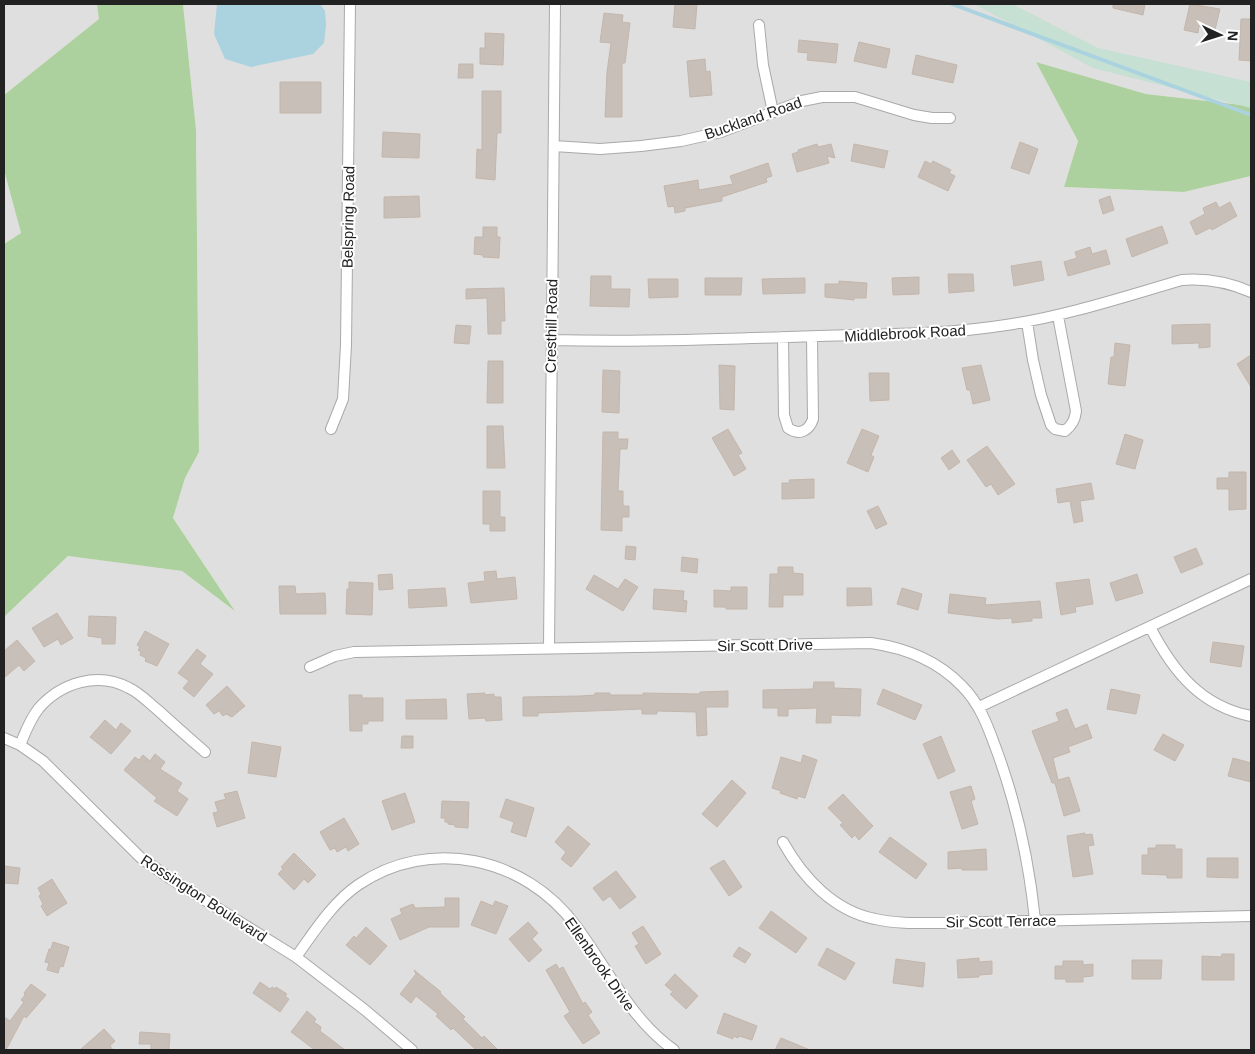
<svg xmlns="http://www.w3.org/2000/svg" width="1255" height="1054" viewBox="0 0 1255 1054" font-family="Arial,sans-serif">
<rect width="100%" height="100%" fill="#f2efe9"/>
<path fill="#e0dfdf" d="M 4,4 L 97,4 L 100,19 L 4,95 Z
M 183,4 L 1251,4 L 1251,106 L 1146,94 L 1036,62 L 1078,141 L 1064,187 L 1184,192 L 1251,176 L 1251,1050 L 4,1050 L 4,617 L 68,556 L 182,571 L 234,609 L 173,518 L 185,478 L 199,452 L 196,130 Z
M 4,170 L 21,233 L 4,244 Z"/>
<path fill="#add19e" d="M 97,4 L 183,4 L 196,130 L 199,452 L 185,478 L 173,518 L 235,611 L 182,571 L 68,556 L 4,617 L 4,244 L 21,233 L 4,170 L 4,95 L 99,19 Z
M 1036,62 L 1146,94 L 1251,106 L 1251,176 L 1184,192 L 1064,187 L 1078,141 Z"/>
<path fill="#c6e0d4" d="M 974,4 L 1012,4 L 1098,48 L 1251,82 L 1251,108 L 1093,68 Z"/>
<path fill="#aad3df" d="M 217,4 L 320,4 L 325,11 L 326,25 L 324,43 L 313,54 L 251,67 L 225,59 L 214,34 Z"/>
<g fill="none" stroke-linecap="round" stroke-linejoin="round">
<path stroke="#aad3df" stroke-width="4" d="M 952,4 L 1251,115"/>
</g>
<path fill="#c7bfb8" stroke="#c4b6ab" d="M 675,4 L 697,4 L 695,29 L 673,27 Z
M 1113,4 L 1145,4 L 1143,15 L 1113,8 Z
M 1190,4 L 1220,9 L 1215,30 L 1199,26 L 1198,33 L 1184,30 Z
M 604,13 L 623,15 L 622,22 L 630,23 L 625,63 L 622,63 L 622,117 L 605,117 L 607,72 L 611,43 L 600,42 Z
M 1241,19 L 1251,19 L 1251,61 L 1239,60 Z
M 485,33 L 504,34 L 503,65 L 480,64 L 480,48 L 485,48 Z
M 799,40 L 838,44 L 836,63 L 807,60 L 808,53 L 798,52 Z
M 859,42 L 890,49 L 886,68 L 854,61 Z
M 916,55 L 957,65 L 953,83 L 912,74 Z
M 705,59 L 706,72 L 710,71 L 712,95 L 690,97 L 687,61 Z
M 459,64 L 473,64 L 473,78 L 458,78 Z
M 280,82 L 321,82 L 321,113 L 280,113 Z
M 482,91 L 501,91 L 501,133 L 497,133 L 495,180 L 476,178 L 477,149 L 482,150 Z
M 383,132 L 420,134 L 419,158 L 382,157 Z
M 1020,142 L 1038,149 L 1029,174 L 1011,168 Z
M 817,144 L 818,147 L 831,144 L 835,158 L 827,156 L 829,163 L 797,172 L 792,154 L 798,152 L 798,150 Z
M 854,144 L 888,151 L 884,168 L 851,161 Z
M 925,161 L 931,164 L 933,161 L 951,170 L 949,173 L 955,176 L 948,191 L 918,177 Z
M 768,163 L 772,176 L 766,178 L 767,182 L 722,197 L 722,201 L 685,208 L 685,211 L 675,213 L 674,206 L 668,207 L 664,186 L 698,180 L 699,190 L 733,184 L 730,176 Z
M 419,196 L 420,217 L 384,218 L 384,197 Z
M 1110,196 L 1114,210 L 1103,214 L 1099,200 Z
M 1216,202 L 1219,208 L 1230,202 L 1237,216 L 1212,230 L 1210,228 L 1196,235 L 1190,222 L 1205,214 L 1203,208 Z
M 1162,226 L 1168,243 L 1132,257 L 1126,239 Z
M 483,227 L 497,227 L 497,237 L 500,237 L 499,258 L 483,257 L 483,255 L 474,254 L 475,237 L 483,237 Z
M 1090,247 L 1092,254 L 1106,250 L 1110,264 L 1068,276 L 1064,262 L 1077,258 L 1075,252 Z
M 1041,261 L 1044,280 L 1014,286 L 1011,266 Z
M 948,274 L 973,274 L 974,291 L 949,293 Z
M 591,276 L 611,276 L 611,289 L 630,289 L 629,307 L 590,306 Z
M 919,277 L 919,294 L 893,295 L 892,278 Z
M 705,278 L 742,278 L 741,295 L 705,295 Z
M 805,278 L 805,293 L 763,294 L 762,279 Z
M 648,279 L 678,279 L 678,297 L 649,298 Z
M 839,281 L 867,283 L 866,298 L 854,298 L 854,300 L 825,297 L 825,284 L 839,284 Z
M 504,288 L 505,321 L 501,321 L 501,334 L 488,334 L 487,298 L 466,299 L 466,289 Z
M 1210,324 L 1210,347 L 1199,348 L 1199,343 L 1172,344 L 1172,325 Z
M 456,325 L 471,326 L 469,344 L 454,343 Z
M 1115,343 L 1130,345 L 1125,386 L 1108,384 L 1111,357 L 1114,357 Z
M 1251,355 L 1251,387 L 1237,364 Z
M 488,361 L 503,361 L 503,403 L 487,403 Z
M 719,365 L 735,366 L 734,410 L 720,409 Z
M 981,365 L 990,400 L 973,404 L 970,390 L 967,390 L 962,368 Z
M 603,370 L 620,371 L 619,413 L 602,412 Z
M 869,373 L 889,373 L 889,400 L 870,401 Z
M 487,426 L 503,426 L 505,468 L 487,468 Z
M 728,429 L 742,453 L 738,455 L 746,469 L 734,476 L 712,438 Z
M 862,429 L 879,436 L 871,455 L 874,457 L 868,472 L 847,463 Z
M 603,432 L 618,432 L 618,439 L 628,439 L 627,449 L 620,449 L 618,491 L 623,491 L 623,506 L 629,506 L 629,517 L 622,517 L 622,531 L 601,530 Z
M 1125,434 L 1143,440 L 1135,469 L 1116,464 Z
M 987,446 L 1015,484 L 998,495 L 991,484 L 986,487 L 967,460 Z
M 952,450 L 960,462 L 949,470 L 941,458 Z
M 1229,472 L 1246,472 L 1246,509 L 1229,510 L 1229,489 L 1217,489 L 1217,478 L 1229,478 Z
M 814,479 L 814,498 L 782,499 L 782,483 L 790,483 L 789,480 Z
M 1091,483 L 1094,499 L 1080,501 L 1083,521 L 1074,523 L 1070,501 L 1058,503 L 1056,489 Z
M 483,491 L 500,491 L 500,517 L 505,517 L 505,531 L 490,531 L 490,524 L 483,524 Z
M 878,506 L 887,524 L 876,529 L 867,511 Z
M 626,546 L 636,547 L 635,560 L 625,559 Z
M 1196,548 L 1203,564 L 1181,573 L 1174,557 Z
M 682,557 L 698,559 L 697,573 L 681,571 Z
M 778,567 L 793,567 L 793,573 L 803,574 L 803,595 L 783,595 L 783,607 L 769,607 L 770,574 L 778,574 Z
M 496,571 L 497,579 L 515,577 L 517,599 L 471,603 L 468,583 L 485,581 L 484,572 Z
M 392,574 L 393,589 L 379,590 L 378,575 Z
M 1137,574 L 1143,593 L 1116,601 L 1110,583 Z
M 594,575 L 618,589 L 625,579 L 638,587 L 623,611 L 586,589 Z
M 1089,579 L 1093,604 L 1075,607 L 1076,612 L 1061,615 L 1056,583 Z
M 349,582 L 373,583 L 372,615 L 346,614 L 347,589 L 349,589 Z
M 279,586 L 295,586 L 296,594 L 325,593 L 326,614 L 280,614 Z
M 731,587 L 747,587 L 747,609 L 726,609 L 726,607 L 714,607 L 714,590 L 731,591 Z
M 445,588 L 447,606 L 409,608 L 408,590 Z
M 847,588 L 871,588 L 872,605 L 847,606 Z
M 902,588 L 922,594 L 918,610 L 897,604 Z
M 654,589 L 684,591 L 683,600 L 687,601 L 686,612 L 653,609 Z
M 950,594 L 986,598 L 985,605 L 1040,601 L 1042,618 L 1032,618 L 1032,621 L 1012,623 L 1012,618 L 998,619 L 948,613 Z
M 57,613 L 73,638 L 61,645 L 58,639 L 44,647 L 32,628 Z
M 89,616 L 116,617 L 115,644 L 102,644 L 102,638 L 88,636 Z
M 145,631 L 169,644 L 157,666 L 145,661 L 146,658 L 140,655 L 141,652 L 138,650 L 140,647 L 137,645 Z
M 17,640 L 35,661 L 24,671 L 19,665 L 4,678 L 4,651 Z
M 1213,642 L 1244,646 L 1241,667 L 1210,662 Z
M 197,649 L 206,656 L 200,664 L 213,674 L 194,697 L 183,688 L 189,681 L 178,673 Z
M 814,682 L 834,682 L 834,688 L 861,689 L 860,716 L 831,715 L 831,723 L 816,723 L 817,708 L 788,709 L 788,716 L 778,716 L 778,708 L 763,708 L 763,690 L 813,689 Z
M 227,686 L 245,706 L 232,717 L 226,714 L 223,716 L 219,711 L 214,714 L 206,705 Z
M 883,689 L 922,705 L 915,720 L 877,704 Z
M 1111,689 L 1140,695 L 1136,714 L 1107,709 Z
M 728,691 L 728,707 L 706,707 L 707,735 L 697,736 L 696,712 L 657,711 L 657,714 L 642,714 L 642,709 L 618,710 L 538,713 L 538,716 L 523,716 L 523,697 L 580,696 L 595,695 L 595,693 L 610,693 L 610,695 L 643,695 L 643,693 L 700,694 L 700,692 Z
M 485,693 L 485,695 L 494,694 L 494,697 L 501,697 L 502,720 L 486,721 L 485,718 L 469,719 L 467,694 Z
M 349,695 L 362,695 L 362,698 L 383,698 L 383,721 L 368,721 L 368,724 L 362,724 L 362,731 L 350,731 Z
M 446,699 L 447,719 L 406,719 L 406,700 Z
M 1067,709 L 1075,729 L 1087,724 L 1092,738 L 1068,747 L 1070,752 L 1053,758 L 1058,780 L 1069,777 L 1080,811 L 1064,816 L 1055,783 L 1052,783 L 1032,731 L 1059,721 L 1056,713 Z
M 105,720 L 116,730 L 121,723 L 131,731 L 111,754 L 90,737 Z
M 1163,734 L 1184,745 L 1175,761 L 1154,750 Z
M 402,736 L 413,736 L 413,748 L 401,748 Z
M 941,736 L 955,771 L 938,779 L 923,744 Z
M 252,742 L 281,747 L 276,777 L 248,773 Z
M 155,754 L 165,762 L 160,769 L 182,783 L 177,791 L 188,799 L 177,816 L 154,801 L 157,798 L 124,770 L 135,757 L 139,760 L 143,755 L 150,761 Z
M 803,755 L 817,760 L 805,798 L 798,796 L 797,799 L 780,793 L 781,791 L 772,788 L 781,757 L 801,763 Z
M 1233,758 L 1251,763 L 1251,782 L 1228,776 Z
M 732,780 L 746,793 L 717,827 L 702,814 Z
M 971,786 L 975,799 L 971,801 L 978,824 L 962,829 L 950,792 Z
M 237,791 L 245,818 L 217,827 L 213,813 L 218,812 L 215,802 L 226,799 L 224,794 Z
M 405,793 L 415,822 L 392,830 L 382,801 Z
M 843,794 L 873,826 L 859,840 L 855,835 L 852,838 L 840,825 L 843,823 L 828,808 Z
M 506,799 L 534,808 L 526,837 L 511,832 L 514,822 L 500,817 Z
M 442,801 L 469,802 L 468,828 L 455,827 L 455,825 L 448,824 L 448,822 L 445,822 L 445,818 L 441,818 Z
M 344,818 L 359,844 L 348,851 L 346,847 L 337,852 L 335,848 L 330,850 L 320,832 Z
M 568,826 L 590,844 L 571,867 L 561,859 L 566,852 L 555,842 Z
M 1085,833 L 1085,835 L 1092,834 L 1094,845 L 1088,846 L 1093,874 L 1073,877 L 1067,836 Z
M 890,837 L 927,864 L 916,879 L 879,852 Z
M 1156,845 L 1175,845 L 1175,849 L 1182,849 L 1182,878 L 1167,878 L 1167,875 L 1142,874 L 1142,855 L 1148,855 L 1148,848 L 1156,848 Z
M 986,849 L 987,870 L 962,870 L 962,868 L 948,869 L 948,852 Z
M 294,853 L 316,875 L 308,883 L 304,879 L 294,890 L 278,874 L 283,869 L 281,867 Z
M 1207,858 L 1238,858 L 1238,878 L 1207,877 Z
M 724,860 L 742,887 L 729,896 L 710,868 Z
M 4,866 L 20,868 L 18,884 L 4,883 Z
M 616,871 L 636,897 L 620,909 L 610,896 L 603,901 L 593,888 Z
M 52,879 L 67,903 L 47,916 L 41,906 L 43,904 L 39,896 L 41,894 L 38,888 Z
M 445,898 L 459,898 L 459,927 L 429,927 L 400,940 L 391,919 L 402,914 L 400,909 L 413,904 L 415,908 L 445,907 Z
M 481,901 L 493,906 L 495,901 L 508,906 L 496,934 L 471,925 Z
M 771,911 L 807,938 L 796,953 L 759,928 Z
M 528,922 L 538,933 L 532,939 L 542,950 L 529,962 L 509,939 Z
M 643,926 L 661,954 L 646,964 L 635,946 L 639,944 L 632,933 Z
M 366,927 L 387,946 L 370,965 L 346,945 L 354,936 L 356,938 Z
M 53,942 L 69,947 L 63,967 L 60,966 L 58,973 L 47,970 L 49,963 L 45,962 L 49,949 L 51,949 Z
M 739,947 L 751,954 L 745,963 L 733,956 Z
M 827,948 L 855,963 L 845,980 L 818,965 Z
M 1222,954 L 1234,954 L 1234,980 L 1202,980 L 1202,956 L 1221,957 Z
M 979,958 L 979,962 L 992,961 L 992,974 L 979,975 L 979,977 L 958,978 L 957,960 Z
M 896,959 L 925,963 L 923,987 L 893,983 Z
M 1132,960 L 1162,960 L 1161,979 L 1132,979 Z
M 1063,961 L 1083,961 L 1083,965 L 1093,964 L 1093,976 L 1083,977 L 1083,982 L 1066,982 L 1066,979 L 1055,979 L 1055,966 L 1063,966 Z
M 556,964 L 559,969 L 563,967 L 583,1004 L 585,1002 L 592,1012 L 588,1015 L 600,1033 L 583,1044 L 564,1016 L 570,1012 L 546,970 Z
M 414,970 L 441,992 L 440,993 L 465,1017 L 463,1019 L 482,1038 L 484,1036 L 498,1050 L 476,1050 L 453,1028 L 451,1030 L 436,1016 L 438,1014 L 416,996 L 411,1003 L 400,994 L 416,974 Z
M 675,974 L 698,996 L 686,1009 L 670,994 L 673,992 L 665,985 Z
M 260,982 L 270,989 L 272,987 L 275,989 L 276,987 L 287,994 L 285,996 L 289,999 L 280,1012 L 253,993 Z
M 31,984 L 46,995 L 26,1018 L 24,1016 L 6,1050 L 4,1050 L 4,1017 L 10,1021 L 24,1002 L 21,1000 L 25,995 L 24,993 Z
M 307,1011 L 316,1019 L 314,1022 L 321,1027 L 320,1031 L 345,1050 L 315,1050 L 291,1032 Z
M 724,1013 L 757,1026 L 752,1040 L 739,1036 L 738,1038 L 733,1036 L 733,1039 L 717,1033 Z
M 104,1029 L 115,1041 L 110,1046 L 113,1050 L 80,1050 Z
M 140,1032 L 170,1034 L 169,1050 L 151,1049 L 151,1044 L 139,1044 Z
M 781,1038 L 810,1050 L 775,1050 Z"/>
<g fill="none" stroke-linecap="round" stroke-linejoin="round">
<g stroke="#a9a9a9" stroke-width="12">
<path id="minor" d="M 759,25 L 763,65 L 773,112
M 554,146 L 600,149 L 641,146 L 681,141 L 721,132 L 802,101 L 822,97 L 855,97 L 914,115 L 932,118 L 950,118
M 1027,322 L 1033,360 L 1041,395 L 1051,425 L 1055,429 L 1065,431 C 1072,425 1075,420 1076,411 L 1058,316
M 783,337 L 784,415 L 788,428 C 799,436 809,431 813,419 L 812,337
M 551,340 C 641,342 730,339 820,336 C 882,334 944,335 1006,325 C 1066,316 1123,297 1182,280 C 1207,278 1228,282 1251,292
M 331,429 L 343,399 L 346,345 L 350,4
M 1150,627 C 1173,671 1200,706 1251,716
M 549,648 L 555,4
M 310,667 L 335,656 L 354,652 L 871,643 C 906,648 938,661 962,686 C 979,703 987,724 995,746 C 1016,802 1029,861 1035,920
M 979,707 L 1251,579
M 4,738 L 20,745 L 43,761 L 141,858 L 171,879 L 296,957 L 365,1010 L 412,1050
M 20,745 C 25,733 30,719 39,708 C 61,683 98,671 129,688 C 140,693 149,703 159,711 C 174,725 189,738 205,752
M 783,842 C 803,878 834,911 875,919 C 897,924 921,923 944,923 L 1251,916
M 296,957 C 314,932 332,903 358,885 C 430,836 525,857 576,926 C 608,969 630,1019 674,1050"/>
</g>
<use href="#minor" stroke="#fff" stroke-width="10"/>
</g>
<g text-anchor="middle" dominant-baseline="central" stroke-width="4" stroke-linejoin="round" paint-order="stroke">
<g font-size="15" fill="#222" stroke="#fff">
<text transform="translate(753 118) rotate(-19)">Buckland Road</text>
<text transform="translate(348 217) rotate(-89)">Belspring Road</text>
<text transform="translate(551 326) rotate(-89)">Cresthill Road</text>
<text transform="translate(905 333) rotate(-3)">Middlebrook Road</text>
<text transform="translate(765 645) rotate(-1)">Sir Scott Drive</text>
<text transform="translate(204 898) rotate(33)">Rossington Boulevard</text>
<text transform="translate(1001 921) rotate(-1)">Sir Scott Terrace</text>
<text transform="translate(600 964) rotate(55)">Ellenbrook Drive</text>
</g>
</g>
<rect width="1255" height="1054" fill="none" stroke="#222222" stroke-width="10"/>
<g transform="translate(1220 35) rotate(94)" stroke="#ffffff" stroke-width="4" paint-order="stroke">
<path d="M0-4L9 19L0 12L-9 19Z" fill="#222222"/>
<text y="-8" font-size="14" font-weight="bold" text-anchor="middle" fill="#222222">N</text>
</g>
</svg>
